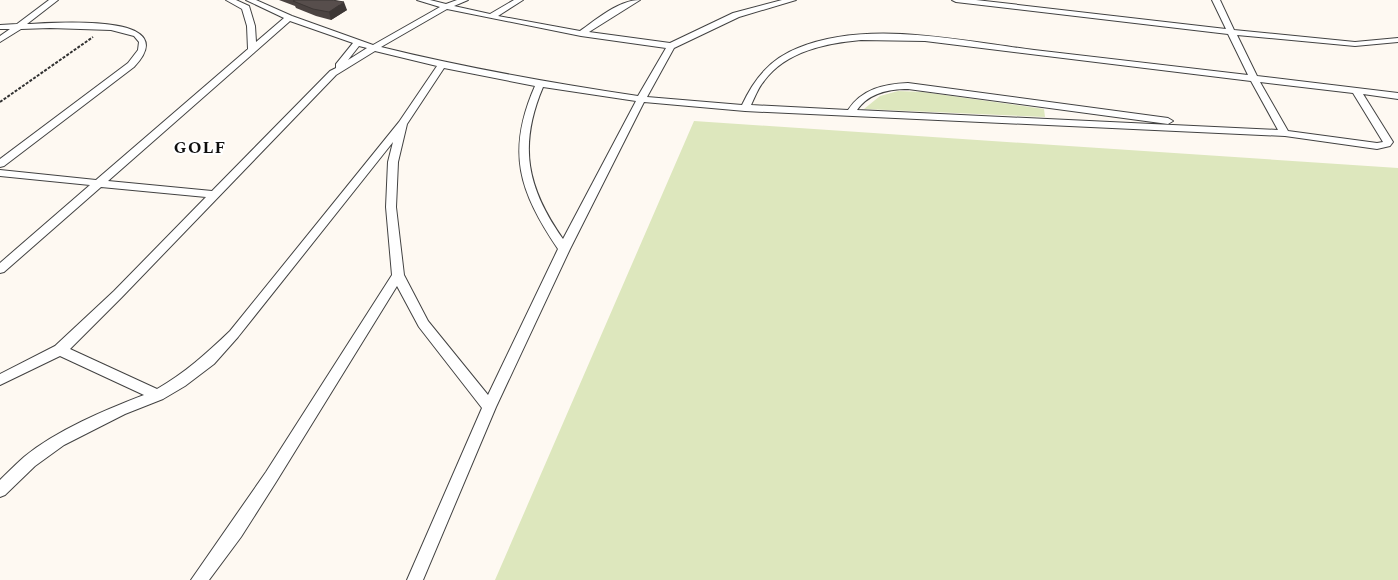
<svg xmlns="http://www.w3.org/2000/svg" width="1398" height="580" viewBox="0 0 1398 580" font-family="Spectral,serif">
<rect width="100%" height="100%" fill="#fef9f2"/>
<path fill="#dde7bd" d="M 898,91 L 923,92 L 1044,109 L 1045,117 L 864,109 L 880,96 Z
M 694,121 L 1398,168 L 1398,580 L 495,580 Z"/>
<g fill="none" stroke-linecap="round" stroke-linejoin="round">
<g stroke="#424242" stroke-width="2">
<path id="minor" d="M 49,0 L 58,0 L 27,24 C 53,23 186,12 134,67 L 4,166 L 0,167 L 0,159 L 128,63 L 138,50 L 139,42 L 134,36 L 111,30 L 50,28 L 21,29 L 0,42 L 0,36 L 10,29 L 0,29 L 0,25 L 17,24 Z
M 226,0 L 236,0 L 249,6 L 255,26 L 256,42 L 284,18 L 246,0 L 256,0 L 292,16 L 373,45 L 440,7 L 417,0 L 430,0 L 446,4 L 457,0 L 468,0 L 454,6 L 490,14 L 514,0 L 523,0 L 498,16 L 580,31 C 597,19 619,0 640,0 L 589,32 L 670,43 L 733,13 L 782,0 L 796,0 L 739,17 L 674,48 L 647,97 L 742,105 C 754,79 770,59 798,48 C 868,19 961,41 1034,50 C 1106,58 1177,67 1248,75 L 1228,34 L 956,2 L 952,0 L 976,0 L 1226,29 L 1212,0 L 1220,0 L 1234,30 L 1355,42 L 1398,38 L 1398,42 L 1355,46 L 1237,35 L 1257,76 L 1398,93 L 1398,99 L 1363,94 L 1393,142 L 1390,146 L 1377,149 L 1285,136 L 745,111 L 644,102 L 570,249 L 496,407 L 423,580 L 407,580 L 482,408 L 419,327 L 397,286 L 276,482 L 241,537 L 209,580 L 191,580 L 266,472 L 392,275 L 386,207 L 388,162 L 393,142 L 238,337 L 214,364 L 185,386 L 163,399 L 125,414 L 64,445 L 35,466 L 5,495 L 0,497 L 0,480 C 8,472 16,464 24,457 C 57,430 105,410 144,395 L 60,356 L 0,385 L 0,374 L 55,346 L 114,291 L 206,197 L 101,187 L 4,272 L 0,273 L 0,263 L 90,185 L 0,176 L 0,170 L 96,180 L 248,49 L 247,26 L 242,9 ZM 447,9 L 581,36 L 666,48 L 638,96 C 552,83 466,68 381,47 ZM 290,21 L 353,43 L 336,64 L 336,68 L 330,71 L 212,191 L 108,181 ZM 861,40 L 925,41 L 1251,81 L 1278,130 L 857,110 C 869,93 888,89 908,89 L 1168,124 L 1173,121 L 1168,118 L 908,83 C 884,84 862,89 848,110 L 751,105 C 755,97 758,88 764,81 C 786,51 827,43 861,40 ZM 359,46 L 367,48 L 348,60 ZM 375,51 L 437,66 L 399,122 L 230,331 C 207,353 185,373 157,389 L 70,349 L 122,297 L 336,75 ZM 444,68 L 535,86 C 506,152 519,191 558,249 L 488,395 L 428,321 L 404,275 L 396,207 L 398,162 L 407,124 ZM 1260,82 L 1353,93 L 1383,142 L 1377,143 L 1288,131 ZM 543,87 L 636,101 L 563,239 C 527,188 518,146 543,87 Z"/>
</g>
<path stroke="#313131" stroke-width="2" stroke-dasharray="3 1.5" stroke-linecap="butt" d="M 0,102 L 93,37"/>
<use href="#minor" fill="#fff" fill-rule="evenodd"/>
</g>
<path fill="#4b4341" d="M 279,0 L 332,0 L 347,10 L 331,20 L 316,16 L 296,8 L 295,6 Z"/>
<path fill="#3d3735" d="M 344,2 L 347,10 L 331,20 L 329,12 Z"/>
<path fill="#574e4c" stroke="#3d3735" d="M 295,0 L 332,0 L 344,2 L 329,12 L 313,9 L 293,1 Z"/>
<g text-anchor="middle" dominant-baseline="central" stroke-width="4" stroke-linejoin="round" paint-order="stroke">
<g font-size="17" font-weight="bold" letter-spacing="1" fill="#0f0f0f" stroke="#fff">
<text x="200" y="148">GOLF</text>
</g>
</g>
</svg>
